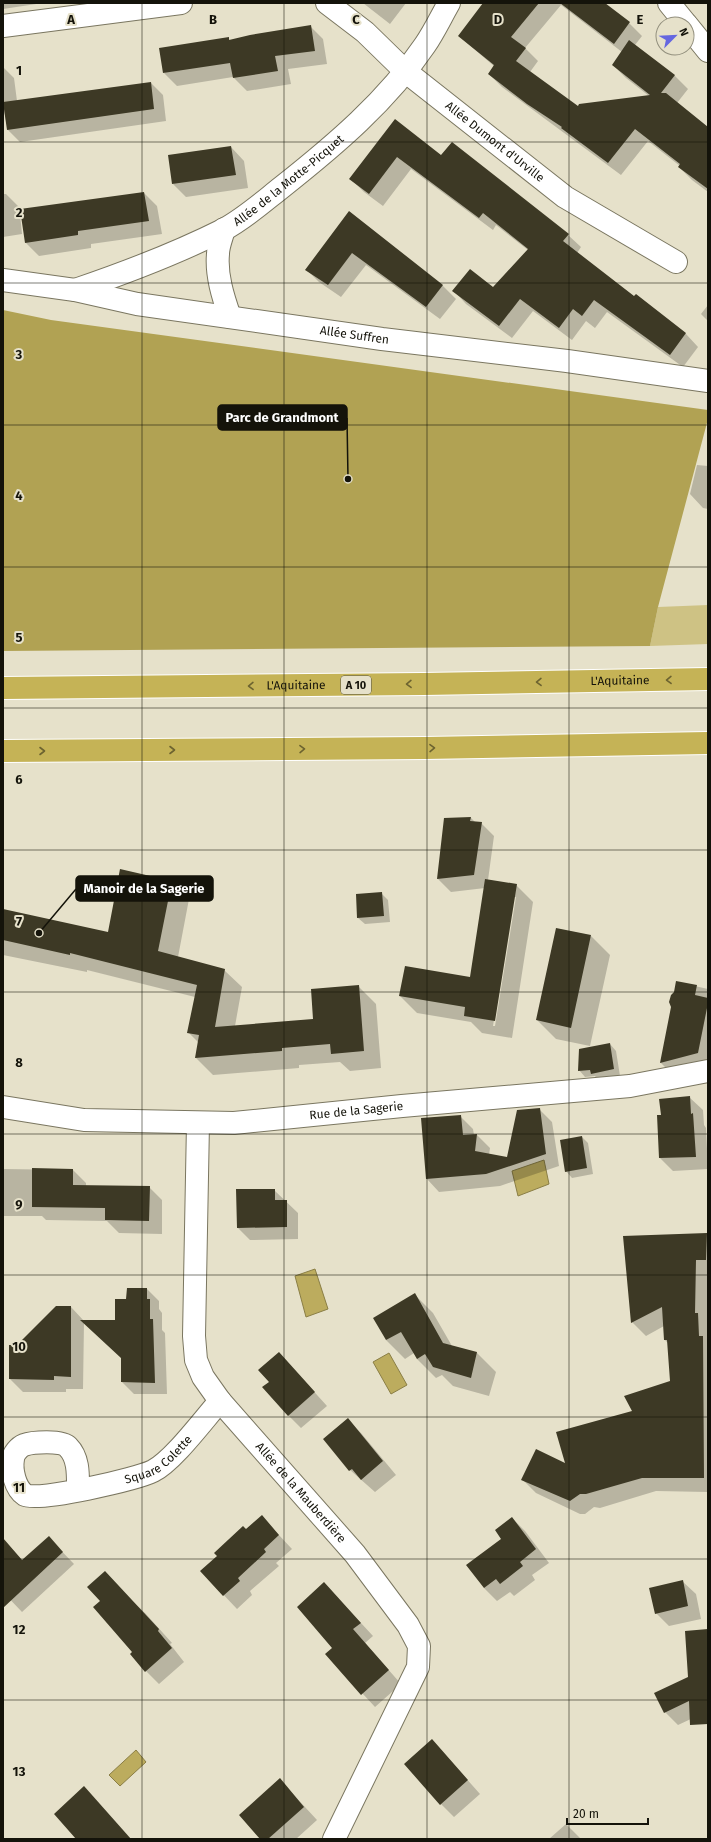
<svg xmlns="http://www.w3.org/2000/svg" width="711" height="1842" viewBox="0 0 711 1842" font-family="'Fira Sans',sans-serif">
<rect width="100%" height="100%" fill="#e6e1ca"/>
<path fill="#cec284" d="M 708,605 L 708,644 L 650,646 L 658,607 Z"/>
<path fill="#b1a253" d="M 3,310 L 51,320 L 708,410 L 708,419 L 658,607 L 650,646 L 3,651 Z"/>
<path fill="#bcac5e" stroke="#8a7e45" d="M 544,1160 L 549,1184 L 518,1196 L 512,1171 Z
M 315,1269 L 328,1309 L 306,1317 L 295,1276 Z
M 389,1353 L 407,1385 L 391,1394 L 373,1362 Z
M 136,1750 L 146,1762 L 120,1786 L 109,1775 Z"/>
<path fill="#0003" fill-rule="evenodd" d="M 3,3 L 43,3 L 3,9 Z
M 363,3 L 406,3 L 390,24 Z
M 484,3 L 603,3 L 629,23 L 642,36 L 635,45 L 675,76 L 688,89 L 677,103 L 708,128 L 708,192 L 692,180 L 679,167 L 680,166 L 648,141 L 621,175 L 502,87 L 489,74 L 495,67 L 459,36 ZM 561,5 L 622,52 L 613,65 L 626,78 L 649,96 L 578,107 L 530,72 L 538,61 L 525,48 Z
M 310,26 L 323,39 L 327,64 L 288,69 L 291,84 L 247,91 L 233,77 L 177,86 L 164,73 L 228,38 L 231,41 Z
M 3,67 L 14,78 L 17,101 L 151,83 L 163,95 L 166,121 L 20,142 L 8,130 L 3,106 Z
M 395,120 L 441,157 L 568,235 L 581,247 L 577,253 L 634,297 L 636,295 L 686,334 L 698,347 L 683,367 L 607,312 L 595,328 L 586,321 L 572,340 L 533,311 L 512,338 L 466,304 L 454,291 L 493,288 L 528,250 L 496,225 L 493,230 L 411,169 L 383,206 L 364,192 L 351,179 Z
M 231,147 L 244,161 L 248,188 L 186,197 L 173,184 Z
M 144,193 L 157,206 L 162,234 L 91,244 L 91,248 L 39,256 L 26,243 L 21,213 L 20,214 L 22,234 L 3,237 L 3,194 L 6,194 L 19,207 L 19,210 Z
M 350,212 L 443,286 L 456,299 L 440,319 L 366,265 L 341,297 L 319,282 L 306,269 Z
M 708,305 L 708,321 L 701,314 Z
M 697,465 L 708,466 L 708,509 L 703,508 L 690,494 Z
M 471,818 L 475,822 L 481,823 L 494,836 L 488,880 L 516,885 L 533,902 L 512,1038 L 482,1033 L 471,1022 L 417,1013 L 400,996 L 471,978 L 485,888 L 451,892 L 438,879 L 445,819 ZM 514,897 L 516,897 L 495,1026 L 493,1026 Z
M 121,870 L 172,882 L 189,899 L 178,957 L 224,970 L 242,987 L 235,1026 L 314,1020 L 358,986 L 376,1004 L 381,1068 L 350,1071 L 340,1062 L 299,1065 L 299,1068 L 213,1075 L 196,1058 L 199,1043 L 189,1033 L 195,997 L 87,970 L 87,972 L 3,955 L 3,911 L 109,933 Z
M 381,893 L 388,900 L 390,922 L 365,924 L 358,918 Z
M 591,936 L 610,955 L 590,1046 L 556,1039 L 537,1020 Z
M 677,982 L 708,989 L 708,1067 L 674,1076 L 661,1063 Z
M 610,1044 L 616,1051 L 620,1076 L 598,1080 L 595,1076 L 585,1077 L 579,1070 Z
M 689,1097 L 703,1110 L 704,1125 L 706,1128 L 708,1169 L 673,1171 L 660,1158 L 662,1116 Z
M 539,1109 L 552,1122 L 559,1166 L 500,1186 L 439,1192 L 427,1179 L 460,1116 L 473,1129 L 474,1135 L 477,1135 L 490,1148 L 489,1155 L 508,1159 Z
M 582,1137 L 588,1143 L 593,1174 L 572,1178 L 566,1171 Z
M 3,1169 L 73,1170 L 86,1183 L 86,1186 L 149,1187 L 162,1200 L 162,1234 L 119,1233 L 107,1221 L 46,1220 L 42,1216 L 3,1216 Z
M 274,1190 L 298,1213 L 298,1239 L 250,1240 L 238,1228 Z
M 707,1234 L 708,1492 L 656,1491 L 600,1508 L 594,1507 L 585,1514 L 580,1514 L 536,1493 L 522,1479 L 566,1465 L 671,1382 L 668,1343 L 665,1340 L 664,1326 L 646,1336 L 632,1322 L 624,1237 Z
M 147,1289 L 159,1301 L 159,1309 L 162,1313 L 162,1330 L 165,1333 L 167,1394 L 134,1394 L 122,1382 L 122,1358 L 84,1322 L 83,1389 L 66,1389 L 66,1392 L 23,1392 L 10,1379 L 17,1346 L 71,1307 L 84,1321 L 116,1321 L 127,1300 Z
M 414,1294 L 433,1313 L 452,1346 L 477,1353 L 496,1372 L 489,1396 L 453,1386 L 442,1375 L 436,1378 L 417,1359 L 414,1353 L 405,1359 L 386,1340 Z
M 279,1353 L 327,1406 L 301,1428 L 288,1415 L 270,1382 Z
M 348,1420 L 361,1433 L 396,1475 L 375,1492 L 350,1470 L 325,1439 Z
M 262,1517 L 292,1549 L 276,1563 L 279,1566 L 250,1591 L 252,1595 L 237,1609 L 201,1571 Z
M 512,1518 L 525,1531 L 549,1563 L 532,1575 L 535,1580 L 514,1596 L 510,1592 L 497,1601 L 484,1588 Z
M 49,1538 L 74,1564 L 22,1612 L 3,1592 L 3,1539 L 23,1561 Z
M 682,1581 L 696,1594 L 701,1619 L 669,1626 L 656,1613 Z
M 324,1583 L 373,1636 L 365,1643 L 401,1684 L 375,1707 L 326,1654 L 334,1648 Z
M 131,1600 L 145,1613 L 172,1643 L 170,1644 L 184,1662 L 159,1684 L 146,1671 L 101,1601 Z
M 708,1631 L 708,1711 L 678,1725 L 665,1712 L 689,1678 Z
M 432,1740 L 480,1794 L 454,1817 L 441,1804 Z
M 280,1780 L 317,1820 L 296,1839 L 262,1839 Z
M 566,1824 L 581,1839 L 549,1839 Z"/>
<path fill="#3d3925" d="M 483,3 L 539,3 L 511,37 L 526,48 L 516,61 L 578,106 L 579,104 L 650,95 L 612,65 L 629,40 L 675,75 L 661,93 L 666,93 L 708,127 L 708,189 L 678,167 L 680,164 L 635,129 L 608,163 L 561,128 L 562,127 L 527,104 L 488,74 L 494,65 L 458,36 Z
M 560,3 L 605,3 L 630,22 L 614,44 Z
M 311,25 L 315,51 L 275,56 L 278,71 L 233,78 L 230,63 L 163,73 L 159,48 L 229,37 L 229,40 L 250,35 Z
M 151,82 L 154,109 L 7,130 L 3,102 Z
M 395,119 L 441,155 L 452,142 L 569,234 L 563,241 L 634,296 L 636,294 L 686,333 L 670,355 L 594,300 L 582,316 L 573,309 L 559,328 L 520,299 L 499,326 L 452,291 L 470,269 L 493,287 L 528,249 L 483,213 L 479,218 L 397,157 L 369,194 L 349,179 Z
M 231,146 L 236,175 L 172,184 L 168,155 Z
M 144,192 L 149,221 L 78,231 L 78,235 L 25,243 L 20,209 Z
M 349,211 L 443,285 L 426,307 L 352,253 L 328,285 L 305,270 Z
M 471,817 L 470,821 L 482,822 L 474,875 L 437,879 L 444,818 Z
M 120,869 L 172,881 L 158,951 L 225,969 L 215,1027 L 313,1019 L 311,989 L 359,985 L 364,1051 L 331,1054 L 330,1044 L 282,1048 L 282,1051 L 195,1058 L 199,1035 L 187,1033 L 197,985 L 70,953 L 70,955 L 3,940 L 3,909 L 108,932 Z
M 485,879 L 517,884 L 495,1021 L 464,1016 L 465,1007 L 399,996 L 405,966 L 470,977 Z
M 382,892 L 384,916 L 357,918 L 356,894 Z
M 556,928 L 591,935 L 571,1028 L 536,1020 Z
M 676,981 L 697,985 L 695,995 L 708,998 L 708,1003 L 698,1053 L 660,1063 L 671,1007 L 669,1002 L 671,995 L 674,992 Z
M 610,1043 L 614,1069 L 591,1074 L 590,1070 L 578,1071 L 579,1049 Z
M 690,1096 L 691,1114 L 693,1113 L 696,1157 L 659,1158 L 657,1115 L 661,1115 L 659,1099 Z
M 540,1108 L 546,1154 L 486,1174 L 426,1179 L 421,1118 L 461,1115 L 463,1135 L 477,1134 L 475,1151 L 507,1157 L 517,1110 Z
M 582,1136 L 587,1168 L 565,1172 L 560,1140 Z
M 32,1168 L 73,1169 L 73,1185 L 150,1186 L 149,1221 L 105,1220 L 105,1208 L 32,1207 Z
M 236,1189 L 275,1189 L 275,1200 L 287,1200 L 287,1227 L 237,1228 Z
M 707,1233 L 706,1260 L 696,1260 L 695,1313 L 698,1313 L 699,1336 L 703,1336 L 704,1478 L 642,1478 L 586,1494 L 580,1494 L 570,1501 L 521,1480 L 536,1449 L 565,1463 L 556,1432 L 632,1411 L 624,1396 L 670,1381 L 667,1340 L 664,1340 L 662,1307 L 631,1323 L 623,1236 Z
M 127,1288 L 147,1288 L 147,1299 L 150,1299 L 150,1319 L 153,1319 L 155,1383 L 121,1382 L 121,1358 L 80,1320 L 115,1320 L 115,1299 L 126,1299 Z
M 415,1293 L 443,1343 L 477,1352 L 471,1378 L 433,1367 L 425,1354 L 417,1359 L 401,1332 L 386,1340 L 373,1318 Z
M 56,1306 L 71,1306 L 71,1377 L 54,1376 L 54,1380 L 9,1379 L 9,1345 L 17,1345 Z
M 279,1352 L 315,1392 L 288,1416 L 262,1387 L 269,1382 L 258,1370 Z
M 348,1418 L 383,1461 L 361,1480 L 352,1469 L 349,1471 L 323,1439 Z
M 262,1515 L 279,1535 L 264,1549 L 266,1552 L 238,1578 L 240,1581 L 223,1596 L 200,1571 L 217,1556 L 214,1553 L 243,1526 L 246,1529 Z
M 512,1517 L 536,1549 L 520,1562 L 523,1566 L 500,1584 L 496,1579 L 484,1588 L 466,1565 L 501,1539 L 495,1530 Z
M 49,1536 L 63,1552 L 3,1608 L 3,1538 L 22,1560 Z
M 105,1571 L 159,1629 L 158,1631 L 172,1648 L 145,1672 L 130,1654 L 132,1652 L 93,1607 L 100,1601 L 87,1587 Z
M 683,1580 L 688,1606 L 655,1614 L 649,1588 Z
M 324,1582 L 361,1623 L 353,1629 L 389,1670 L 361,1695 L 325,1654 L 332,1648 L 297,1607 Z
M 708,1629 L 708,1724 L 690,1725 L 689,1701 L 664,1713 L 654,1693 L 688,1677 L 685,1631 Z
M 432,1739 L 468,1780 L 440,1805 L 404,1764 Z
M 280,1778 L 304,1807 L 268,1839 L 260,1839 L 239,1815 Z
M 84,1786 L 131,1839 L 76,1839 L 54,1814 Z"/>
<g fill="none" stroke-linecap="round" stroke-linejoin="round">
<g stroke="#7a7660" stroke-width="24">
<g id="street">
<path id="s1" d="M 327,3 L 365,32 L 405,71 L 565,197 L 676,262"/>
<path d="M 669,3 L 686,24"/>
<path d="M 687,25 L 708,51"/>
<path d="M 3,26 L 181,3"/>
<path d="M 224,229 C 222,237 218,246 218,254 C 216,275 223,297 230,317"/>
<path id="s2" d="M 3,280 L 75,290 L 137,304 L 382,339 L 567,361 L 708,381"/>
<path id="s3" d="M 75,290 C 125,273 175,254 223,230 C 244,219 263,202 282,187 C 335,145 387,101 425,45 C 434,32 441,17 449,3"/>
<path id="s4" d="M 198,1123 L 194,1336 L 196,1360 L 203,1377 L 220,1401 L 355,1554 L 408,1625 L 419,1646 L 418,1667 L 334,1839"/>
<path id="s5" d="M 78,1490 C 78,1475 79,1458 68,1447 C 62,1440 32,1442 24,1445 C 19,1447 13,1454 13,1459 C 11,1470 15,1488 25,1495 C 38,1502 137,1479 153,1471 C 173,1461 204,1419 220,1401"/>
</g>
</g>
<g stroke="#7a7660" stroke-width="24">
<g id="secondary">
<path id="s6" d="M 3,1107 L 84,1120 L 234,1123 L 402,1106 L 630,1086 L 708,1071"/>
</g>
</g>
<g stroke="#fff" stroke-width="24">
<g id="highway">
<path id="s7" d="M 3,688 L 424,684 L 708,679"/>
<path d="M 3,751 L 425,748 L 708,743"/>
</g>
</g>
<use href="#street" stroke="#fff" stroke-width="22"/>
<use href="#secondary" stroke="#fff" stroke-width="22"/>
<use href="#highway" stroke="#c5b356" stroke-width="22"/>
</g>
<defs><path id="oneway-chevron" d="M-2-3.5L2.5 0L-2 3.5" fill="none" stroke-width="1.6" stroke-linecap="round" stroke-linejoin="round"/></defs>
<g stroke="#6c6330">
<use href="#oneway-chevron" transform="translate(669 680) rotate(179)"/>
<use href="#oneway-chevron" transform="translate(539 682) rotate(179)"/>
<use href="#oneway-chevron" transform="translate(409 684) rotate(179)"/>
<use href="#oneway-chevron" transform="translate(251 686) rotate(179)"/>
<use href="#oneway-chevron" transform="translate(432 748) rotate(-1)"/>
<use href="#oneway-chevron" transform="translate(302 749) rotate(-1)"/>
<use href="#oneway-chevron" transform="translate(172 750)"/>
<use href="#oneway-chevron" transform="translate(42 751)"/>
</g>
<path fill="none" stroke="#14130a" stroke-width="1" stroke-opacity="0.55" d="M 142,3 L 142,1839M 284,3 L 284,1839M 427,3 L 427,1839M 569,3 L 569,1839M 3,142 L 708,142M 3,283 L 708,283M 3,425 L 708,425M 3,567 L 708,567M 3,708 L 708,708M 3,850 L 708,850M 3,992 L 708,992M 3,1134 L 708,1134M 3,1275 L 708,1275M 3,1417 L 708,1417M 3,1559 L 708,1559M 3,1700 L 708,1700"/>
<g text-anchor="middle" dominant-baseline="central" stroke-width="4" stroke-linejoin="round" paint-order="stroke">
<rect fill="#e6e1ca" stroke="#535144" stroke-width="1" x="341" y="676" width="30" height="18" rx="3"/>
<g font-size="11" font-weight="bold" fill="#14130a">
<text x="356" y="685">A 10</text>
</g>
<g font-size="12" fill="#14130a" stroke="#e6e1ca">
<text stroke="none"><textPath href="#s1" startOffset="218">Allée Dumont d'Urville</textPath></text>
<text stroke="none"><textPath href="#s3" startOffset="242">Allée de la Motte-Picquet</textPath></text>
<text stroke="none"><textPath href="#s2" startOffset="356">Allée Suffren</textPath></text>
<text stroke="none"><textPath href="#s7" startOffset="617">L'Aquitaine</textPath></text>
<text stroke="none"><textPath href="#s7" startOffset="293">L'Aquitaine</textPath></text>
<text stroke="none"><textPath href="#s6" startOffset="355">Rue de la Sagerie</textPath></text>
<text stroke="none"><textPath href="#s5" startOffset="290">Square Colette</textPath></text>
<text stroke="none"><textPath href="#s4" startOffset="407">Allée de la Mauberdière</textPath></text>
</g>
</g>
<g font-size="13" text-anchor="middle" font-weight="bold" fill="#14130a" stroke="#e6e1ca" stroke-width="4" stroke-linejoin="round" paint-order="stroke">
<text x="71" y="24">A</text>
<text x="213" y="24">B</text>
<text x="356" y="24">C</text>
<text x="498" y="24">D</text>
<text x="640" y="24">E</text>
<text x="19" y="75">1</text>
<text x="19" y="217">2</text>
<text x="19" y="359">3</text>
<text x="19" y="500">4</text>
<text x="19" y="642">5</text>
<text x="19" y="784">6</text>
<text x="19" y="926">7</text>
<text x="19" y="1067">8</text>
<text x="19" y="1209">9</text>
<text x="19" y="1351">10</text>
<text x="19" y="1492">11</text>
<text x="19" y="1634">12</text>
<text x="19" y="1776">13</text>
</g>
<path fill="none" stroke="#14130a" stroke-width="1.5" d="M348 479L347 418M39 933L76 889"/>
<g fill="#14130a" stroke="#e6e1ca" stroke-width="1.5">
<circle cx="348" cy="479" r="4"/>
<circle cx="39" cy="933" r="4"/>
</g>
<g fill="#14130a" stroke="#14130a" stroke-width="1.5">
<rect x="218" y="405" width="129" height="25" rx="4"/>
<rect x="76" y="876" width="137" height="25" rx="4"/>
</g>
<g font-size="13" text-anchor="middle" font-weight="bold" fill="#fff">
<text x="282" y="422">Parc de Grandmont</text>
<text x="144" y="893">Manoir de la Sagerie</text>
</g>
<rect width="711" height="1842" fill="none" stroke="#14130a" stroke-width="8"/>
<g transform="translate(675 36) rotate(66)"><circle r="19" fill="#e6e1ca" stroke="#928f7d"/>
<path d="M0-3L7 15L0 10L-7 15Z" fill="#6567e0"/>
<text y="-6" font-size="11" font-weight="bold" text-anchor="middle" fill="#14130a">N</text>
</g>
<path d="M567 1818v6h81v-6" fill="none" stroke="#14130a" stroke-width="2"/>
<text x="573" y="1818" font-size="12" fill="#14130a" stroke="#e6e1ca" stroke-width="3" paint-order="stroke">20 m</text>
</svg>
